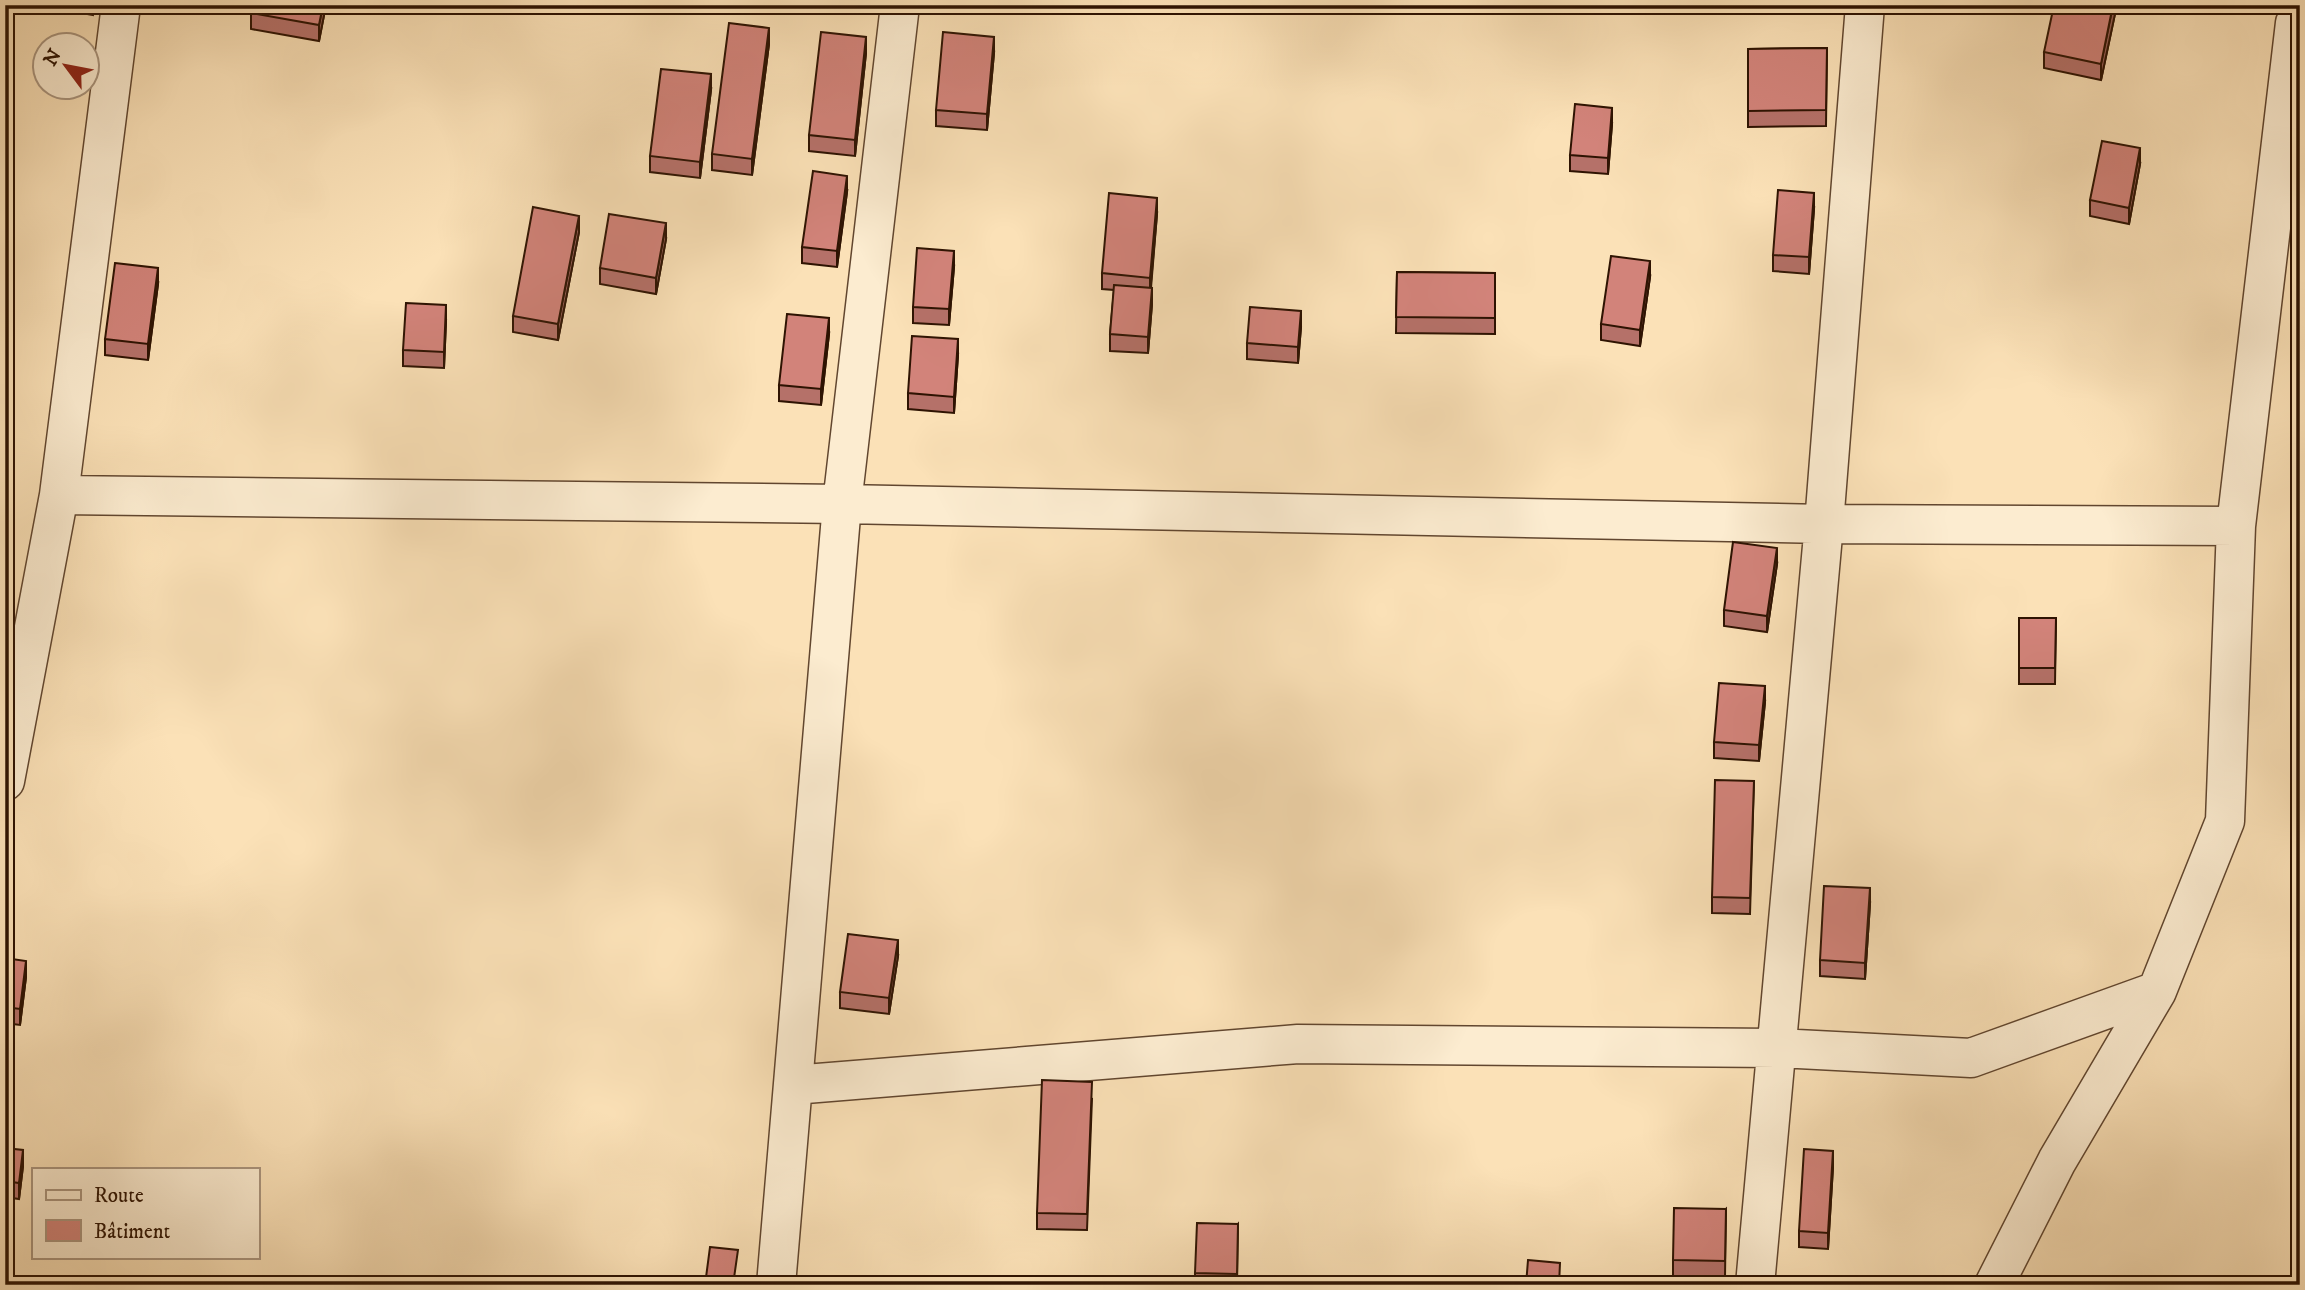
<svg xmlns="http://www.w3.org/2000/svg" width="2305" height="1290" viewBox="0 0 2305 1290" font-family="'IM FELL DW Pica',serif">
<rect width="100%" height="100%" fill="#fbe1b7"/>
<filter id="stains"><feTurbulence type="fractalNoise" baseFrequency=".00286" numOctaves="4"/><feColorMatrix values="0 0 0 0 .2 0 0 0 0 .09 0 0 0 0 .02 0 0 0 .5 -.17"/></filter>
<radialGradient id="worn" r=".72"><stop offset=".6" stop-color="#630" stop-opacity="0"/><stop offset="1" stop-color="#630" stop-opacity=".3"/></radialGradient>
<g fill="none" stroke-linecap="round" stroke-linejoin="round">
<g stroke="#61462f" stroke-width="41">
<path id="minor" d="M 59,495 L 842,504 L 1824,524 L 2236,526
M 5,781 L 59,495 L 121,5
M 793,1085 L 1298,1044 L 1777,1048 L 1971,1058 L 2157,991
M 776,1285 L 842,504 L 900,5
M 1755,1285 L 1824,524 L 1865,5
M 1994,1285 L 2057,1161 L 2157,991 L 2225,821 L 2236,526 L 2295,23"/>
</g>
<use href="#minor" stroke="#fcecd0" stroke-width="38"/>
</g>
<path fill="#b57169" stroke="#2e1302" stroke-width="2" d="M 49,5 L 95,5 L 93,15 L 49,7 Z
M 326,5 L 319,41 L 251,29 L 251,13 Z
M 1078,5 L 1140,5 L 1078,7 Z
M 2115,5 L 2115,14 L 2101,80 L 2044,68 L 2044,52 Z
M 769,44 L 752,175 L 712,170 L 712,154 Z
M 1827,48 L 1826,126 L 1748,127 L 1748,49 Z
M 866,53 L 855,156 L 809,151 L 809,135 Z
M 994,53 L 987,130 L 936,126 L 936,110 Z
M 711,90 L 700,178 L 650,172 L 650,156 Z
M 1612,124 L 1608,174 L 1570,171 L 1570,155 Z
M 2140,164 L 2129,224 L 2090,216 L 2090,200 Z
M 847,192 L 837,267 L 802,263 L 802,247 Z
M 1814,209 L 1809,274 L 1773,271 L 1773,255 Z
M 1157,214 L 1151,288 L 1152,304 L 1148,353 L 1110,351 L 1110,334 L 1114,290 L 1102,289 L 1102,273 Z
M 579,232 L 558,340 L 513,332 L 513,316 Z
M 666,239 L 656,294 L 600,284 L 600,268 Z
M 954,267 L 949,325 L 913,323 L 913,307 Z
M 1397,272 L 1495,273 L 1495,334 L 1396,333 Z
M 1650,277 L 1640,346 L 1601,340 L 1601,324 Z
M 158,284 L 148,360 L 105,355 L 105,339 Z
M 446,321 L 444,368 L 403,366 L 403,350 Z
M 1301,327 L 1298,363 L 1247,359 L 1247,343 Z
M 829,334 L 821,405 L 779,401 L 779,385 Z
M 958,355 L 954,413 L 908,409 L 908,393 Z
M 1777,564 L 1767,632 L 1724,626 L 1724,610 Z
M 2019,618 L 2056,618 L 2055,684 L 2019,684 Z
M 1765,702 L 1759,761 L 1714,758 L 1714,742 Z
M 1754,781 L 1750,914 L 1712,913 L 1712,897 Z
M 1870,904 L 1865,979 L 1820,976 L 1820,960 Z
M 898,956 L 889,1014 L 840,1008 L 840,992 Z
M 5,958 L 26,977 L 20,1025 L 5,1023 Z
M 1092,1098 L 1087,1230 L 1037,1229 L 1037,1213 Z
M 5,1148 L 23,1166 L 19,1199 L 5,1197 Z
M 1833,1167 L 1828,1249 L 1799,1247 L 1799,1231 Z
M 1726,1209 L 1725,1277 L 1673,1276 L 1673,1260 Z
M 1238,1224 L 1237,1285 L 1195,1285 L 1195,1273 Z"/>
<path fill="#935c55" stroke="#2e1302" stroke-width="2" d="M 323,5 L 326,5 L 319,41 L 319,25 Z
M 2113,5 L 2115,5 L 2115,14 L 2101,80 L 2101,64 Z
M 769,28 L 769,44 L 752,175 L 752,159 Z
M 866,37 L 866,53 L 855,156 L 855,140 Z
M 994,37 L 994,53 L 987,130 L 987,114 Z
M 711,74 L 711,90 L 700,178 L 700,162 Z
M 1612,108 L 1612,124 L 1608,174 L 1608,158 Z
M 2140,148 L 2140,164 L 2129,224 L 2129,208 Z
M 847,176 L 847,192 L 837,267 L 837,251 Z
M 1814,193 L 1814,209 L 1809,274 L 1809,257 Z
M 1157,198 L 1157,214 L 1150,294 L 1150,278 Z
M 579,216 L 579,232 L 558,340 L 558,324 Z
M 666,223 L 666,239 L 656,294 L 656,278 Z
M 954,251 L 954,267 L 949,325 L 949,309 Z
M 1650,261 L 1650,277 L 1640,346 L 1640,330 Z
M 158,268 L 158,284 L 148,360 L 148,344 Z
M 1152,288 L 1152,304 L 1148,353 L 1148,337 Z
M 446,305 L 446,321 L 444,368 L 444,352 Z
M 1301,311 L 1301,327 L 1298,363 L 1298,347 Z
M 829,318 L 829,334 L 821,405 L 821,389 Z
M 958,339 L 958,355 L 954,413 L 954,397 Z
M 1777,548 L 1777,564 L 1767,632 L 1767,616 Z
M 1765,686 L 1765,702 L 1759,761 L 1759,745 Z
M 1870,888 L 1870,904 L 1865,979 L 1865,963 Z
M 898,940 L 898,956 L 889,1014 L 889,998 Z
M 26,961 L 26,977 L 20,1025 L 20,1009 Z
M 23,1150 L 23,1166 L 19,1199 L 19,1183 Z
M 1833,1151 L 1833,1167 L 1828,1249 L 1828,1233 Z"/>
<path fill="#d2837a" stroke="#2e1302" stroke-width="2" d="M 252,5 L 323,5 L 319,25 L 251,13 Z
M 2054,5 L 2113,5 L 2101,64 L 2044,52 Z
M 729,23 L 769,28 L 752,159 L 712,154 Z
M 821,32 L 866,37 L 855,140 L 809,135 Z
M 943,32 L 994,37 L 987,114 L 936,110 Z
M 1827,48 L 1826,110 L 1748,111 L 1748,49 Z
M 661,69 L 711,74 L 700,162 L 650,156 Z
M 1575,104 L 1612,108 L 1608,158 L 1570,155 Z
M 2102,141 L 2140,148 L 2129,208 L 2090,200 Z
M 813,171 L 847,176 L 837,251 L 802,247 Z
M 1778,190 L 1814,193 L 1809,257 L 1773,255 Z
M 1109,193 L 1157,198 L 1150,278 L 1102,273 Z
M 533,207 L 579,216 L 558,324 L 513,316 Z
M 609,214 L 666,223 L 656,278 L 600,268 Z
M 917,248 L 954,251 L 949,309 L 913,307 Z
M 1611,256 L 1650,261 L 1640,330 L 1601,324 Z
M 115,263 L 158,268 L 148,344 L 105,339 Z
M 1397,272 L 1495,273 L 1495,318 L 1396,317 Z
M 1114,285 L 1152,288 L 1148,337 L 1110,334 Z
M 406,303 L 446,305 L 444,352 L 403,350 Z
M 1250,307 L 1301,311 L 1298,347 L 1247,343 Z
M 787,314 L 829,318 L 821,389 L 779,385 Z
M 912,336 L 958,339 L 954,397 L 908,393 Z
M 1733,542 L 1777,548 L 1767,616 L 1724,610 Z
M 2019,618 L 2056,618 L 2055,668 L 2019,668 Z
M 1719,683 L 1765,686 L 1759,745 L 1714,742 Z
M 1715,780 L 1754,781 L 1750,898 L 1712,897 Z
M 1824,886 L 1870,888 L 1865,963 L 1820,960 Z
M 848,934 L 898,940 L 889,998 L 840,992 Z
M 5,958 L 26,961 L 20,1009 L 5,1007 Z
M 1042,1080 L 1092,1082 L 1087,1214 L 1037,1213 Z
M 5,1148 L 23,1150 L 19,1183 L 5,1181 Z
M 1804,1149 L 1833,1151 L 1828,1233 L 1799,1231 Z
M 1674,1208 L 1726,1209 L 1725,1261 L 1673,1260 Z
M 1197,1223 L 1238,1224 L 1237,1274 L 1195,1273 Z
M 710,1247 L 738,1250 L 733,1285 L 705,1285 Z
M 1528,1260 L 1560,1263 L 1559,1285 L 1526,1285 Z"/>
<rect width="2305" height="1290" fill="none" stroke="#fbe1b7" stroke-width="28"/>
<rect x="7" y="7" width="2291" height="1276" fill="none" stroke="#2e1302" stroke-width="3.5"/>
<rect x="14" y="14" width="2277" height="1262" fill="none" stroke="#2e1302" stroke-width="2"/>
<rect x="32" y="1168" width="228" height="91" fill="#fcecd0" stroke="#aa957e" stroke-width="2"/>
<rect x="46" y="1190" width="35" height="10" fill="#fcecd0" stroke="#aa957e" stroke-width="2"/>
<text x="94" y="1202" font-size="21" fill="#2e1302">Route</text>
<rect x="46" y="1220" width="35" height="21" fill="#d2837a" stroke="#aa957e" stroke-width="2"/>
<text x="94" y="1238" font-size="21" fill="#2e1302">Bâtiment</text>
<g transform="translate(66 66) rotate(302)"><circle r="33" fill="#fcecd0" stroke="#aa957e" stroke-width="2"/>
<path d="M0-5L12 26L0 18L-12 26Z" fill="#8f2418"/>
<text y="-10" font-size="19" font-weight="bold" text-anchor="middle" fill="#2e1302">N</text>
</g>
<rect width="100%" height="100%" filter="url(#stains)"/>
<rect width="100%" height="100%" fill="url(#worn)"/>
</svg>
